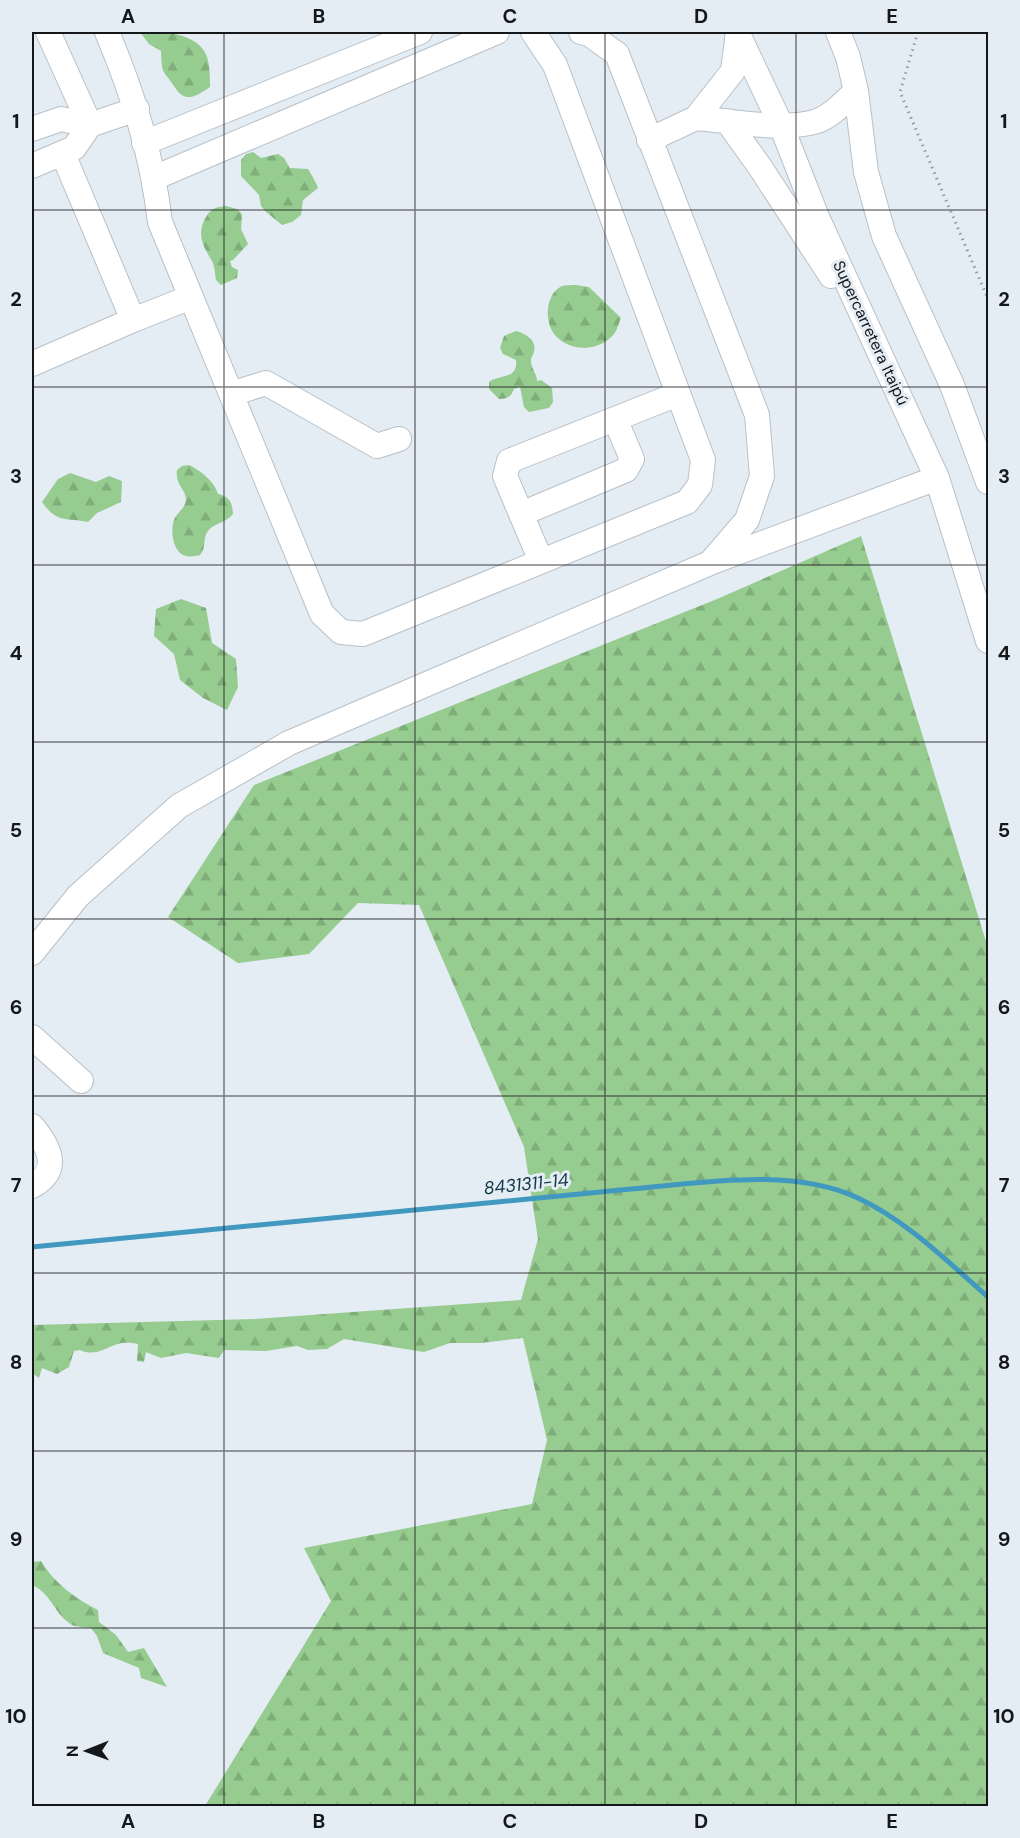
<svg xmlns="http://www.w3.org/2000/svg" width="1020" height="1838" viewBox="0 0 1020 1838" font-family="'DM Sans',sans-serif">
<defs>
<pattern id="forest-firs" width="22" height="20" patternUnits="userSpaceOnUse" patternTransform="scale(1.5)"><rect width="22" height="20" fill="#96cc8f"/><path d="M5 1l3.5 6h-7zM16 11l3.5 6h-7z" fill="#80ae7b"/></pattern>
</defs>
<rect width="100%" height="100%" fill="#e4ecf4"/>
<path fill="url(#forest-firs)" d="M 140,32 L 175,32 L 175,34 C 208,42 210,57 210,87 C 195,97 185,104 174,86 C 162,68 162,76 161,51 L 149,44 Z
M 253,152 L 261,158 L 278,154 L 284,158 L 290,168 L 308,169 C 310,172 318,186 318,188 L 303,200 L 301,215 L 292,222 L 282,225 L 265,211 L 261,206 L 259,195 L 241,176 L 241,160 L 246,154 Z
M 226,206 L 237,209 L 242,214 L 241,229 L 248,244 L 233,260 L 230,261 L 232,267 L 238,270 L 237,278 L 221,285 L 216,280 C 215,274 215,267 212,261 C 203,246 196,234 206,217 C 211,208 217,207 226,206 Z
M 576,285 L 589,287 L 621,318 C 619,322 618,327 616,331 C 603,352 570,353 555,335 C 544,322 545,294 562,286 C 566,285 572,285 576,285 Z
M 516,331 C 526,334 537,340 534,352 C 532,359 531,355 531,362 C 532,370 537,374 537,381 L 541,380 L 552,388 L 553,402 L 549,408 L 529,412 L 524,407 L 520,387 L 514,389 C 511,397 507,399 499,399 L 489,389 L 489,382 C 500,374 518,380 516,360 L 503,354 L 500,348 L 504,336 Z
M 189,465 C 200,470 215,482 218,494 C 230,497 232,502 233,514 C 226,523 214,523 208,531 C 202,539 207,547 200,555 C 196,556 191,557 186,556 C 173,553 170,531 174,520 C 177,512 185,509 186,500 C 186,488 175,486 177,470 L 182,466 Z
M 70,473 L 96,482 L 109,476 L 122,481 L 121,502 L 97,513 L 88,522 C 64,517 58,524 42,502 L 58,479 Z
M 861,536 L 988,948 L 988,1806 L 205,1806 L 331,1601 L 304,1548 L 532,1504 L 547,1440 L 523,1338 L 481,1343 L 450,1343 L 424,1352 L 344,1339 L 327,1349 L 308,1350 L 297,1346 L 266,1351 L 224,1350 L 219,1358 L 186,1353 L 161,1358 L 146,1352 L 144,1362 L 137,1361 L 138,1344 C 131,1343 125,1342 118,1344 C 104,1348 95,1357 80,1350 L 74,1351 L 69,1367 L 57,1374 L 42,1368 L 39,1378 L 32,1373 L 32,1325 L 255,1319 L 521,1300 L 538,1239 L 524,1147 L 419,905 L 358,903 L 309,954 L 238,963 L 168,917 L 254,785 L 717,599 Z
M 181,599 L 206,608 L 212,643 L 236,659 L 238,687 L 227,710 L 203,698 L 180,680 L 174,654 L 154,636 L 156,609 Z
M 41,1561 C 54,1583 76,1599 98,1610 L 99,1622 L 116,1635 L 128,1652 L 144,1648 L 167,1687 L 141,1678 L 139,1668 L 103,1653 L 97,1636 L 91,1628 C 85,1627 77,1627 72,1625 C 54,1614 52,1594 32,1585 L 32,1562 Z"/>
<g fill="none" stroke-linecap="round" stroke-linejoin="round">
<path stroke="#4299c0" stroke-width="5" d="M 32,1247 L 631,1189 C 702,1183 791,1167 858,1198 C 907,1221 948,1262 988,1297"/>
<g stroke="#b8c0c8" stroke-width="26">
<path id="minor" d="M 48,32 L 90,125 L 137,109
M 107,32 C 133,94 152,154 160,222 L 322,614 L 341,632 L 363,634 L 687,502 L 700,485 L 703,460 L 555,65 L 533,32
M 737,32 L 781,125 L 817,217 L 937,478 L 988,641
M 838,32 L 848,57 L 856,91 L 866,172 L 884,236 L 952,385 L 988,482
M 696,118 C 732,121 780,131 814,122 C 830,118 845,101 856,91
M 727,121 L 760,167 L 831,276
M 32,129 L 61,119 L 90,125 L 74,148 L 32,166
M 649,140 L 696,118 L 733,71 L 738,32
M 144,143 L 420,32
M 154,178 L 497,32
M 133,320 L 191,297
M 32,364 L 133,320 L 63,154
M 231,394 L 266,383 L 377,446 L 399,439
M 521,514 L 626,470 L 632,459 L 615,419
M 541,561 L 505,476 L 509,461 L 678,394
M 712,562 L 937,478
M 32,953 L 78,896 L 179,806 L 289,743 L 710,563 L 747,520 L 762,476 L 757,415 L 617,54 L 589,34 L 581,32
M 32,1037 L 81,1081
M 32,1126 C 49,1146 62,1171 32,1186"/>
</g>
<path stroke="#93999f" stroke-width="3" stroke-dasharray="1.5 4.5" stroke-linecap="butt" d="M 918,32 L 900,92 L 988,299"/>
<use href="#minor" stroke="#fff" stroke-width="24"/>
</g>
<path fill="none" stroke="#15181b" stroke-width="1.5" stroke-opacity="0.55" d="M 224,32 L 224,1806M 415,32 L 415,1806M 605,32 L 605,1806M 796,32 L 796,1806M 32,210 L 988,210M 32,387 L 988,387M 32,565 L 988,565M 32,742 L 988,742M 32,919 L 988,919M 32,1096 L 988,1096M 32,1273 L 988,1273M 32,1451 L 988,1451M 32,1628 L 988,1628"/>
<g text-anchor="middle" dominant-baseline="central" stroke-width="6" stroke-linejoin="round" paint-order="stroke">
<g font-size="16" fill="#15181b" stroke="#e4ecf4">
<text transform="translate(871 333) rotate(65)">Supercarretera Itaipú</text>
</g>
<g font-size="18" font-style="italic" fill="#12394a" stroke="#e4ecf4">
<text transform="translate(526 1184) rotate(-6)">8431311-14</text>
</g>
</g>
<rect width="1020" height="1838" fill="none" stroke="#e4ecf4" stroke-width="66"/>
<g transform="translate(87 1751) rotate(269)" stroke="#e4ecf4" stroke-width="4.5" paint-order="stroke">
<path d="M0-4.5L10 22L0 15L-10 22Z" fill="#15181b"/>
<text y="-9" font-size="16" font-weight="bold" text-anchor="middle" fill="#15181b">N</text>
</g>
<rect x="33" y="33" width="954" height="1772" fill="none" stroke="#15181b" stroke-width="2"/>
<g font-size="20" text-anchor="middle" font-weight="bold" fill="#15181b">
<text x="128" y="23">A</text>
<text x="319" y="23">B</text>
<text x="510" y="23">C</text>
<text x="701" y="23">D</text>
<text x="892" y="23">E</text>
<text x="16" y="128">1</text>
<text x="1004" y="128">1</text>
<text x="16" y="306">2</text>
<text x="1004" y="306">2</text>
<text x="16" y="483">3</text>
<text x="1004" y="483">3</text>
<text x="16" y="660">4</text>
<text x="1004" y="660">4</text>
<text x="16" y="837">5</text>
<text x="1004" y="837">5</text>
<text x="16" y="1014">6</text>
<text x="1004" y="1014">6</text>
<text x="16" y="1192">7</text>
<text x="1004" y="1192">7</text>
<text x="16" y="1369">8</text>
<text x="1004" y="1369">8</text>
<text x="16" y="1546">9</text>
<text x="1004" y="1546">9</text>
<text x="16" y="1723">10</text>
<text x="1004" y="1723">10</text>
<text x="128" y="1828">A</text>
<text x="319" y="1828">B</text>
<text x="510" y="1828">C</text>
<text x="701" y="1828">D</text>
<text x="892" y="1828">E</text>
</g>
</svg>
